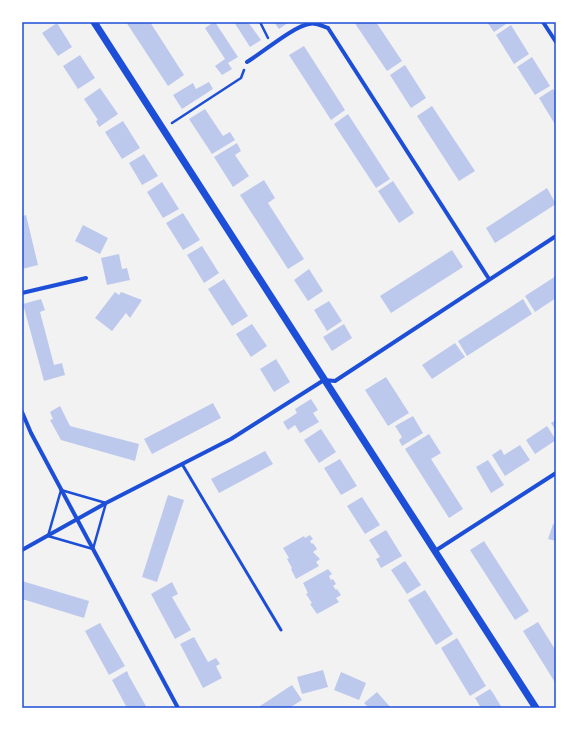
<svg xmlns="http://www.w3.org/2000/svg" width="578" height="730" viewBox="0 0 578 730" font-family="Karla,sans-serif">
<rect width="100%" height="100%" fill="#f2f2f2"/>
<path fill="#bdc9ec" d="M 126,22 L 150,22 L 184,75 L 168,86 Z
M 214,22 L 215,22 L 238,57 L 228,63 L 232,69 L 222,75 L 215,66 L 225,59 L 205,28 Z
M 234,22 L 248,22 L 261,40 L 250,47 Z
M 274,22 L 289,22 L 279,29 Z
M 354,22 L 376,22 L 402,61 L 387,71 Z
M 487,22 L 509,22 L 494,32 Z
M 57,23 L 72,47 L 58,56 L 42,33 Z
M 511,25 L 529,54 L 514,64 L 496,35 Z
M 304,46 L 345,110 L 331,120 L 289,55 Z
M 80,55 L 95,78 L 78,89 L 63,66 Z
M 532,57 L 550,86 L 535,95 L 517,67 Z
M 405,65 L 426,98 L 411,108 L 390,75 Z
M 209,82 L 213,89 L 182,109 L 173,95 L 193,83 L 196,89 Z
M 100,88 L 118,114 L 99,127 L 96,121 L 98,120 L 84,99 Z
M 553,89 L 556,93 L 556,126 L 539,98 Z
M 432,106 L 475,171 L 459,181 L 417,116 Z
M 205,109 L 223,136 L 230,132 L 235,140 L 212,154 L 189,119 Z
M 348,114 L 390,179 L 376,188 L 334,124 Z
M 123,121 L 140,148 L 122,159 L 105,132 Z
M 237,143 L 241,151 L 235,155 L 249,176 L 233,187 L 214,157 Z
M 144,154 L 158,176 L 142,185 L 129,163 Z
M 264,180 L 275,198 L 268,203 L 304,259 L 288,269 L 240,195 Z
M 393,181 L 414,213 L 399,223 L 378,191 Z
M 162,182 L 179,209 L 163,218 L 147,192 Z
M 547,188 L 556,204 L 495,243 L 486,228 Z
M 183,213 L 200,240 L 183,250 L 166,223 Z
M 26,215 L 38,265 L 22,269 L 22,216 Z
M 83,225 L 108,238 L 100,254 L 75,241 Z
M 202,246 L 219,273 L 204,283 L 187,255 Z
M 452,250 L 463,267 L 391,313 L 380,296 Z
M 119,254 L 122,269 L 127,268 L 130,280 L 107,285 L 101,258 Z
M 309,269 L 323,291 L 308,301 L 294,280 Z
M 556,276 L 556,298 L 535,312 L 525,296 Z
M 224,279 L 248,316 L 232,326 L 208,289 Z
M 115,292 L 119,295 L 121,292 L 142,300 L 130,318 L 126,313 L 112,331 L 95,318 Z
M 41,299 L 45,310 L 40,312 L 54,365 L 62,363 L 65,375 L 44,381 L 23,304 Z
M 523,299 L 532,314 L 467,356 L 458,341 Z
M 329,301 L 342,321 L 327,331 L 314,310 Z
M 252,324 L 267,346 L 251,357 L 236,334 Z
M 344,324 L 352,338 L 332,351 L 323,337 Z
M 455,343 L 465,357 L 432,379 L 422,365 Z
M 276,359 L 290,382 L 274,392 L 260,369 Z
M 386,377 L 409,413 L 388,426 L 365,390 Z
M 311,399 L 318,410 L 313,413 L 319,422 L 300,433 L 295,425 L 288,430 L 283,422 L 297,413 L 295,409 Z
M 213,403 L 221,418 L 152,454 L 144,439 Z
M 60,406 L 70,426 L 139,444 L 135,461 L 61,440 L 50,420 L 53,419 L 50,412 Z
M 413,416 L 423,433 L 402,446 L 399,440 L 402,437 L 395,426 Z
M 556,420 L 556,431 L 551,423 Z
M 547,426 L 556,440 L 535,454 L 526,440 Z
M 321,429 L 336,452 L 319,463 L 304,440 Z
M 429,434 L 441,453 L 431,459 L 463,509 L 449,518 L 405,449 Z
M 520,445 L 530,460 L 505,476 L 492,455 L 501,449 L 504,455 Z
M 265,451 L 273,464 L 219,493 L 211,479 Z
M 340,459 L 357,486 L 341,495 L 324,468 Z
M 488,460 L 504,485 L 491,493 L 476,467 Z
M 168,495 L 184,500 L 157,582 L 142,577 Z
M 362,497 L 380,525 L 365,534 L 347,506 Z
M 553,524 L 556,525 L 556,541 L 548,539 Z
M 386,530 L 402,556 L 381,568 L 376,559 L 380,557 L 369,540 Z
M 310,535 L 313,539 L 310,541 L 312,544 L 313,543 L 317,549 L 313,552 L 320,559 L 316,562 L 319,566 L 296,579 L 291,569 L 292,568 L 287,559 L 289,558 L 283,548 L 304,536 L 305,538 Z
M 484,541 L 529,611 L 515,620 L 470,550 Z
M 405,561 L 421,585 L 407,594 L 391,570 Z
M 328,569 L 332,574 L 329,576 L 331,580 L 333,579 L 336,584 L 333,586 L 336,590 L 337,589 L 341,595 L 336,598 L 339,602 L 317,614 L 310,604 L 312,603 L 306,594 L 308,593 L 303,583 Z
M 22,581 L 89,601 L 84,618 L 22,599 Z
M 172,582 L 178,594 L 172,597 L 191,630 L 175,639 L 151,594 Z
M 425,590 L 453,634 L 436,645 L 408,600 Z
M 538,622 L 556,651 L 556,684 L 523,631 Z
M 100,623 L 125,666 L 109,675 L 85,631 Z
M 194,637 L 208,662 L 216,658 L 220,664 L 216,666 L 222,678 L 203,688 L 180,644 Z
M 457,638 L 486,686 L 470,696 L 441,648 Z
M 323,670 L 328,687 L 302,694 L 297,677 Z
M 127,671 L 129,676 L 147,708 L 127,708 L 112,680 Z
M 341,672 L 366,683 L 359,700 L 334,690 Z
M 292,685 L 302,700 L 294,705 L 289,708 L 257,708 Z
M 490,689 L 493,693 L 502,708 L 481,708 L 475,698 Z
M 377,692 L 391,708 L 368,707 L 364,703 Z"/>
<g fill="none" stroke-linecap="round" stroke-linejoin="round">
<path stroke="#1d4ed8" stroke-width="2.5" d="M 260,22 L 268,38
M 172,123 L 241,78 L 244,70
M 61,490 L 106,503 L 93,549 L 48,536 Z"/>
<path stroke="#1d4ed8" stroke-width="3" d="M 182,464 L 281,630"/>
<path stroke="#1d4ed8" stroke-width="4" d="M 543,22 L 556,42
M 247,62 C 262,53 294,26 309,24 C 316,22 322,26 328,28 L 489,279
M 22,293 L 86,278
M 22,412 L 31,433 L 178,708
M 22,550 L 106,503 L 231,439 L 324,380 L 335,381 L 556,236
M 435,551 L 556,473"/>
<path stroke="#1d4ed8" stroke-width="7" d="M 94,22 L 536,708"/>
</g>
<rect width="578" height="730" fill="none" stroke="#ffffff" stroke-width="46"/>
<rect x="23" y="23" width="532" height="684" fill="none" stroke="#1d4ed8" stroke-width="1.5"/>
</svg>
